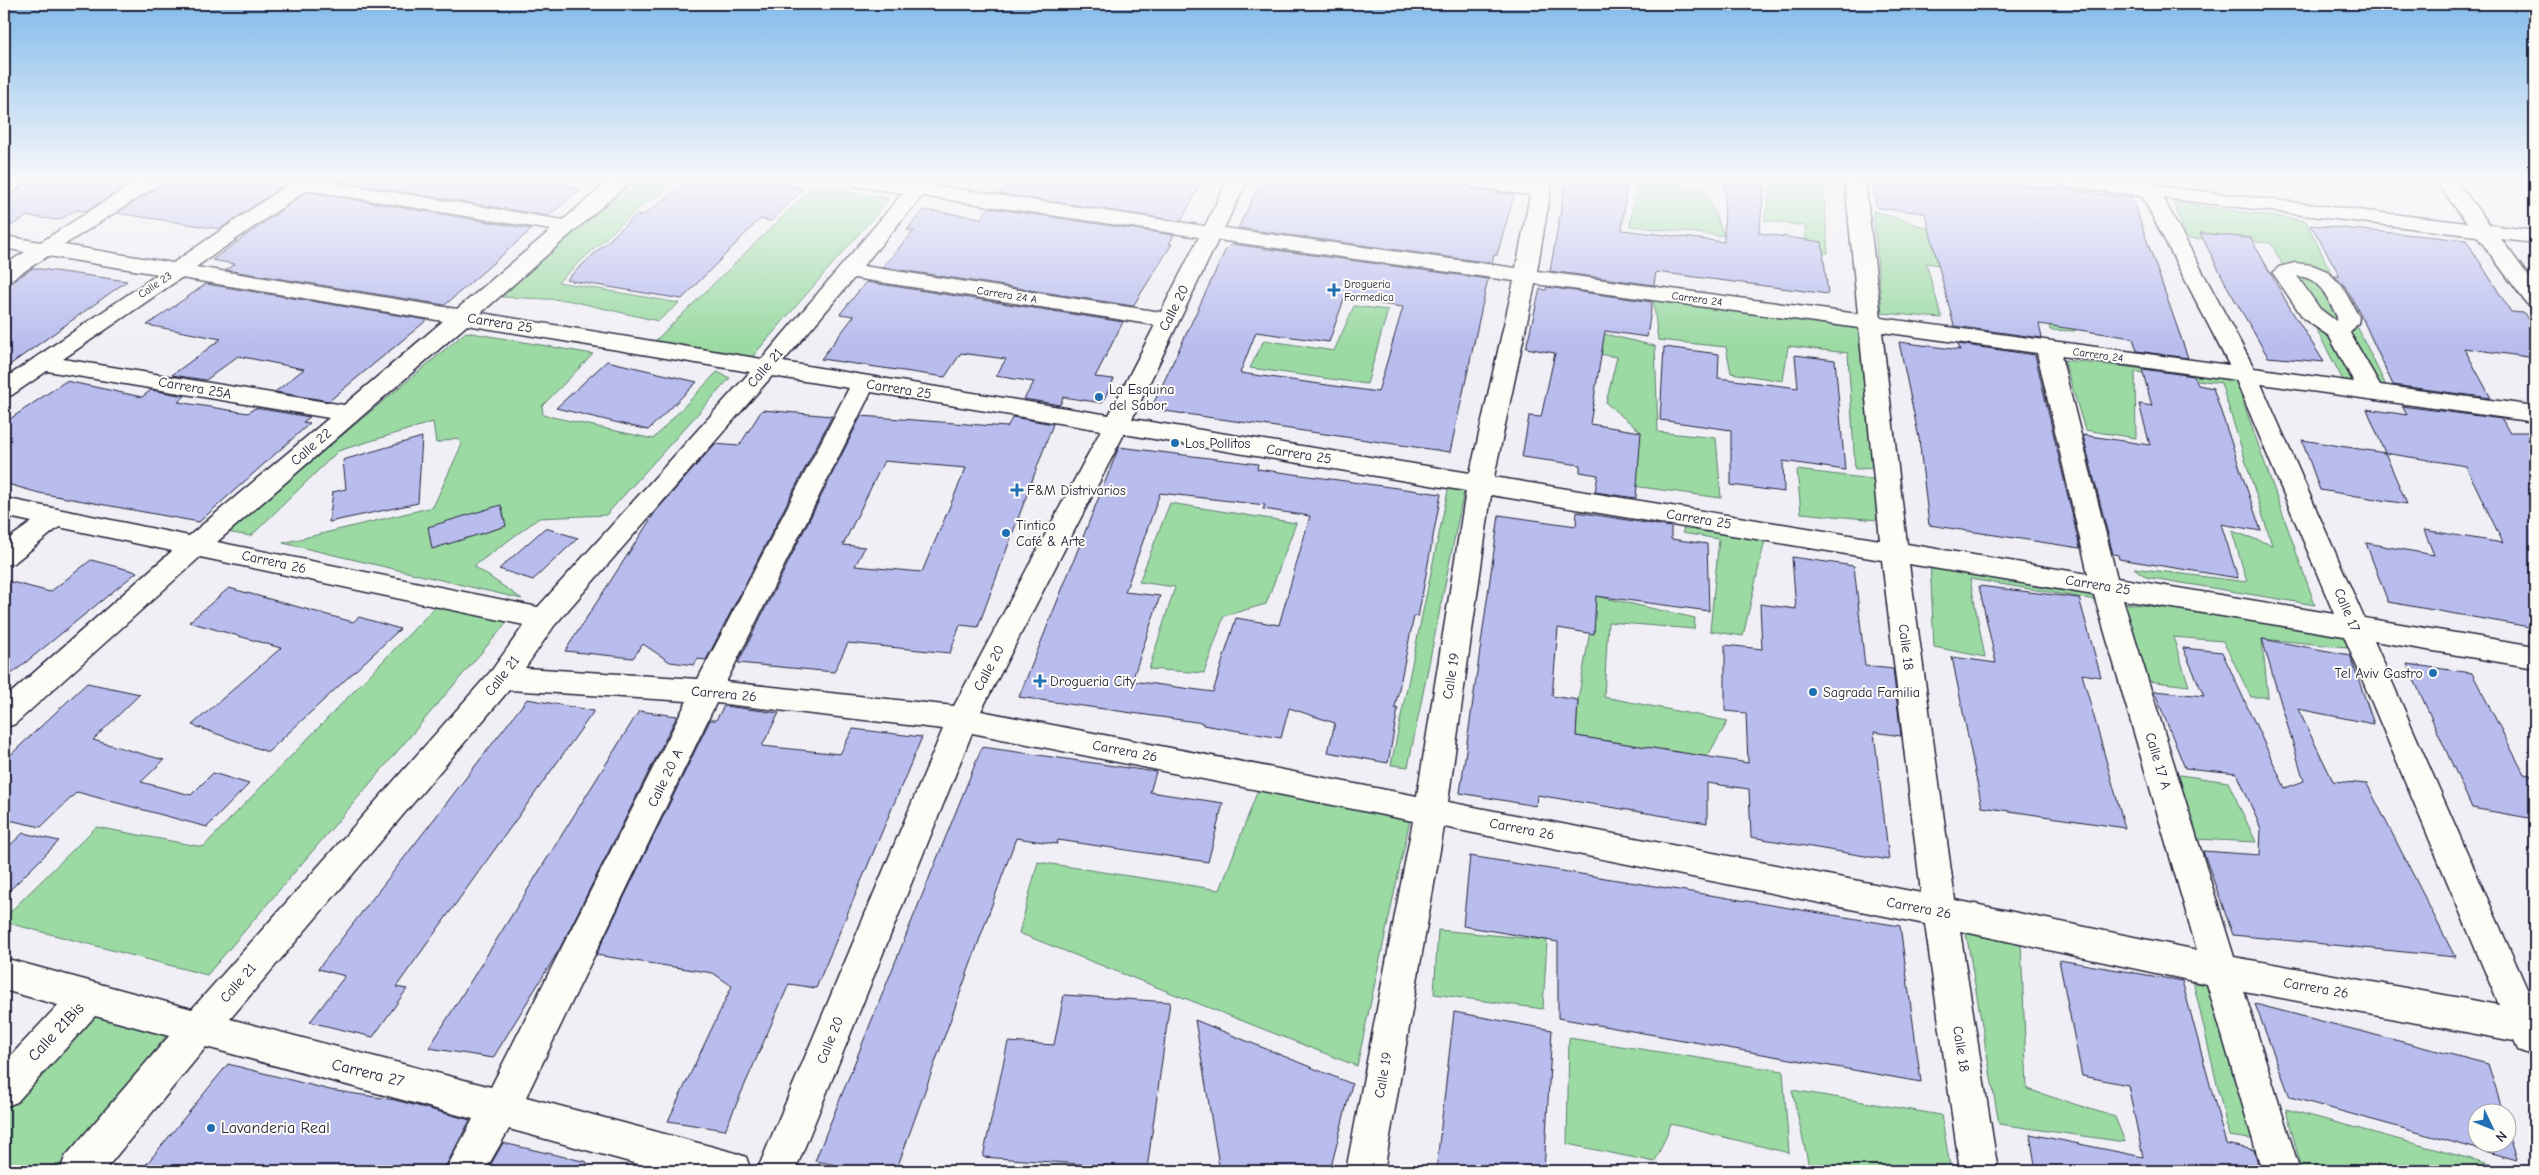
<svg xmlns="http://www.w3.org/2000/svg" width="2539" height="1175" viewBox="0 0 2539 1175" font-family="'Comic Neue',sans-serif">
<rect width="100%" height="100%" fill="#efeff5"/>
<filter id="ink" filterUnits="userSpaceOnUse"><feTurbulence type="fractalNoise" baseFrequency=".02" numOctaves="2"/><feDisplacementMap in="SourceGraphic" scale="10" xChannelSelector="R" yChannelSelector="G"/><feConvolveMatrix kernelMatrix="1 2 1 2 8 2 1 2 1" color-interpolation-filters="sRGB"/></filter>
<g filter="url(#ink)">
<path fill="#9bdaa3" stroke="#5e7e6f" d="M 628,181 L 682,181 L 641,206 L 558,282 L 679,303 L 658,321 L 567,300 L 502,297 Z
M 1637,181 L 1704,188 L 1724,236 L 1630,226 Z
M 1772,181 L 1823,181 L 1828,253 L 1807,255 L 1805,226 L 1764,220 Z
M 814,186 L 889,199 L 752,357 L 655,341 Z
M 2174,202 L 2306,221 L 2388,390 L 2343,380 L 2271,243 L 2186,238 Z
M 1873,211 L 1931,229 L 1936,256 L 2053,271 L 2066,283 L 2075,331 L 2050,330 L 2047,296 L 1989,273 L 1926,263 L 1942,318 L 1882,313 Z
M 1653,298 L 1860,327 L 1877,468 L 1855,469 L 1848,353 L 1788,346 L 1783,381 L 1731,373 L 1726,347 L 1658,340 Z
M 1354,306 L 1388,310 L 1367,384 L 1250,368 L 1264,340 L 1334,351 Z
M 1571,326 L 1655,346 L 1658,432 L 1716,438 L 1721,498 L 1633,486 L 1641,432 L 1606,403 L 1617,357 L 1565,348 Z
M 466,332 L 593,354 L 542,406 L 543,415 L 653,439 L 717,372 L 730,378 L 606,515 L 539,518 L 474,566 L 522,599 L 283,543 L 433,507 L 462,444 L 456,438 L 436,443 L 433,422 L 338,451 L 251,536 L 226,532 Z
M 2064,360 L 2235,379 L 2315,605 L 2146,577 L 2134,568 L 2247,582 L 2232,531 L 2272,545 L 2221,383 L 2135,372 L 2136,438 L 2085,430 Z
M 1797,470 L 1880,480 L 1877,520 L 1801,513 Z
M 1450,481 L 1466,481 L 1408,767 L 1391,765 Z
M 1170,503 L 1296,523 L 1266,604 L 1224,616 L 1204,673 L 1149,669 L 1175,587 L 1139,582 Z
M 1685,527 L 1765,540 L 1743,636 L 1710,631 L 1719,539 L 1682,533 Z
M 1930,561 L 2096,588 L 2096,600 L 1970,579 L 1985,657 L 1934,647 Z
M 1596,596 L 1695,618 L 1694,629 L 1608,622 L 1604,697 L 1728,721 L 1707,757 L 1576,736 L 1578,700 Z
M 444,598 L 515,613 L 207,975 L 4,922 L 4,918 L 96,827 L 203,847 Z
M 2122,603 L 2343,628 L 2347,647 L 2262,639 L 2268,697 L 2251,697 L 2223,641 L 2173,637 L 2189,686 L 2147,681 Z
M 2173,774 L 2228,782 L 2256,842 L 2195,839 Z
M 1259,787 L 1411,815 L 1357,1066 L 1019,933 L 1038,862 L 1220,890 Z
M 1963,915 L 2208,958 L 2265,1141 L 2229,1136 L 2191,972 L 2021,943 L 2027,1089 L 2115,1117 L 2125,1142 L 1999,1124 Z
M 1438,930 L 1547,940 L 1543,1009 L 1434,994 Z
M 91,1003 L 171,1030 L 59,1171 L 4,1171 L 4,1099 Z
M 1569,1038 L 1783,1071 L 1789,1153 L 1671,1124 L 1655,1162 L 1567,1144 Z
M 1792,1090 L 1941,1115 L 1951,1171 L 1810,1171 Z
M 2286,1109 L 2512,1170 L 2512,1171 L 2302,1171 Z"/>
<path fill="#b9bdee" stroke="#22223b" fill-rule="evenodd" d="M 29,181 L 134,181 L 86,211 L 76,210 L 59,220 L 27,216 L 4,230 L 4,197 L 12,194 Z
M 163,181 L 290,181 L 220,229 L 117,213 L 159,187 Z
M 336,181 L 535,181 L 581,189 L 548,216 Z
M 690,181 L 765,181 L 803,189 L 771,221 L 760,219 L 682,299 L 566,280 L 636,215 L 642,216 Z
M 1011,181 L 1202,181 L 1181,221 L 1001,194 Z
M 1262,181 L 1440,181 L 1463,184 L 1473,189 L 1514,195 L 1497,255 L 1494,255 L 1492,263 L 1238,228 Z
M 1566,181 L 1627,181 L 1622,230 L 1724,242 L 1725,181 L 1765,181 L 1759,233 L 1822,242 L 1828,294 L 1656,272 L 1654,285 L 1550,271 Z
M 1872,181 L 1989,181 L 2132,198 L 2188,358 L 2137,351 L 2133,338 L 2039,324 L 2042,338 L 1954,326 L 1925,213 L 1877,208 Z
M 307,192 L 532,229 L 445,305 L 226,270 L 235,264 L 212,260 Z
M 989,208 L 1174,235 L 1169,244 L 1172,244 L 1133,306 L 882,267 L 914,231 L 907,230 L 924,210 L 981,218 Z
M 2311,225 L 2466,240 L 2511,312 L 2524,313 L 2535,332 L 2535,358 L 2464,348 L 2491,398 L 2393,385 L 2359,311 L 2344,285 L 2334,276 L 2340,276 Z
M 2200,233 L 2251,238 L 2291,310 L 2324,362 L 2268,357 L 2228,288 Z
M 1231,244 L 1488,279 L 1450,452 L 1151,409 L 1226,249 ZM 1344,299 L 1403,307 L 1378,392 L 1240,373 L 1256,332 L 1329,342 Z
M 33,268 L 127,281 L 4,369 L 4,287 Z
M 866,282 L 1123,322 L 1095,377 L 1114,379 L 1102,403 L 1063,397 L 1060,405 L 1024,399 L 1034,382 L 996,376 L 1006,359 L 961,353 L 945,377 L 821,359 L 854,316 L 840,314 Z
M 206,284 L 427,320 L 329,401 L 275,392 L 304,369 L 238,356 L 206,380 L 172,375 L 221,339 L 147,325 Z
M 1547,287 L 1652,302 L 1647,337 L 1605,331 L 1590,424 L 1641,432 L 1636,498 L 1595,492 L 1598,475 L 1580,472 L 1580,465 L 1522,457 L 1529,416 L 1541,417 L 1555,353 L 1526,348 L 1540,289 L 1546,290 Z
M 1899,342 L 1960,350 L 1958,344 L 2035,355 L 2080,548 L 1929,525 L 1919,438 Z
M 1664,347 L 1719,354 L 1718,378 L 1798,388 L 1795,355 L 1835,360 L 1845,470 L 1783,461 L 1784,492 L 1731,485 L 1731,430 L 1660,420 Z
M 607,361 L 697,382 L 648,430 L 556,408 Z
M 2142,369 L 2194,376 L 2198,385 L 2213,388 L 2261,531 L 2221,524 L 2238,578 L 2119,559 L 2118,555 L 2113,554 L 2083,435 L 2150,445 L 2139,404 L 2152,406 Z
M 66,381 L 142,397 L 151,390 L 185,396 L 178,402 L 248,413 L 255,408 L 310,417 L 303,422 L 310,423 L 199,522 L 39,493 L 4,483 L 4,423 Z
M 2402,406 L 2502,419 L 2509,432 L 2535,432 L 2535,628 L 2388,602 L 2366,543 L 2434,555 L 2424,530 L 2503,543 L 2466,466 L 2385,453 L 2367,409 L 2407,415 Z
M 762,410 L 832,416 L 706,660 L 698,659 L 694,665 L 670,662 L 643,644 L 633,658 L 565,651 L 656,511 L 715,444 L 739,446 Z
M 861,416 L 1007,427 L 1013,417 L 1053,424 L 978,627 L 960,625 L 950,653 L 848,643 L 834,672 L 738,663 ZM 884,461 L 966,468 L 922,572 L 855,566 L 865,547 L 843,545 Z
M 422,437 L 418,503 L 329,522 L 333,492 L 346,489 L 343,460 Z
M 2302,440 L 2385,453 L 2407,504 L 2320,490 Z
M 1119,447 L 1258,464 L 1257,469 L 1441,494 L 1418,617 L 1414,616 L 1395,708 L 1398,709 L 1388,763 L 1328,752 L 1335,723 L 1289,708 L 1281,738 L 1203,725 L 1203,723 L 1019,697 ZM 1160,493 L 1265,505 L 1263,509 L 1310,516 L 1279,625 L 1236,618 L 1213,692 L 1132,681 L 1160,596 L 1125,592 Z
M 501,505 L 506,526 L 432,549 L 428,527 Z
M 1577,512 L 1671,527 L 1671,539 L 1707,544 L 1709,611 L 1596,596 L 1594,634 L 1558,628 L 1552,696 L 1578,700 L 1576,736 L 1748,763 L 1746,713 L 1725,711 L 1725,645 L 1762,649 L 1760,604 L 1796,609 L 1792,557 L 1854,566 L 1865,666 L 1893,669 L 1901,736 L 1874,732 L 1889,860 L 1751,837 L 1749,789 L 1707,783 L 1707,823 L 1537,795 L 1536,806 L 1460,793 L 1499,515 L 1576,526 Z
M 545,528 L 578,538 L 533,580 L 499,569 Z
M 91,560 L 137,572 L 4,680 L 4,580 L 50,592 Z
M 1979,586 L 2079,598 L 2101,677 L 2082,674 L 2125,828 L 1982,807 L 1952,657 L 1996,663 Z
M 229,588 L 353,622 L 359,617 L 400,629 L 268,752 L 192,725 L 281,648 L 189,622 Z
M 2262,639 L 2350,655 L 2374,724 L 2298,709 L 2333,781 L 2367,784 L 2455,957 L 2233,935 L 2203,851 L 2260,855 L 2261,829 L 2237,773 L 2185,768 L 2154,691 L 2204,696 L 2183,648 L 2222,652 L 2285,788 L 2304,781 Z
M 2407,664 L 2472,673 L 2524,774 L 2535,776 L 2535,819 L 2472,808 Z
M 87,683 L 140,694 L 93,740 L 164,760 L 141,782 L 191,795 L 213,773 L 249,784 L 207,827 L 77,792 L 41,827 L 4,819 L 4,761 Z
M 527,699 L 594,711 L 396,987 L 407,989 L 373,1037 L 310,1022 L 345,976 L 318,969 Z
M 724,706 L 779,713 L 762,746 L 840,754 L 853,729 L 922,737 L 816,988 L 789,984 L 725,1130 L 668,1121 L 732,986 L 713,973 L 596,955 L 710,720 L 716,720 Z
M 639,711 L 677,716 L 559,950 L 493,1058 L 429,1048 Z
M 982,747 L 1156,772 L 1150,792 L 1223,803 L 1208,862 L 1058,840 L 1057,844 L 1016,838 L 896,1171 L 869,1171 L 815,1161 Z
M 23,833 L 59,841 L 4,896 L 4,851 Z
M 1470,856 L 1900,926 L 1921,1082 L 1558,1018 L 1558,942 L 1463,926 Z
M 2059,960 L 2182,981 L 2226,1144 L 2254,1150 L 2260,1171 L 2036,1171 L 2030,1134 L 2143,1157 L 2128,1085 L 2082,1076 Z
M 1064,995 L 1170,1002 L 1147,1169 L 983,1157 L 1008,1042 L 1054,1045 Z
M 2255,1004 L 2488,1064 L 2503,1112 L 2476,1112 L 2476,1142 L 2506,1142 L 2506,1126 L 2517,1160 L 2290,1097 Z
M 1454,1012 L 1552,1030 L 1544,1171 L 1436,1171 Z
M 1195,1020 L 1352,1084 L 1330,1171 L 1220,1171 Z
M 228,1064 L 330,1090 L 395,1100 L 470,1120 L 443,1171 L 141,1171 Z
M 503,1143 L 587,1162 L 586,1171 L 487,1171 Z"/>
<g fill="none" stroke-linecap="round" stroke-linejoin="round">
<g stroke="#22223b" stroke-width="3">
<path id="minor" d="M 4,181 L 27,181 L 11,193 L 4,195 Z
M 137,181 L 161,181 L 158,185 L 64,245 L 173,263 L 293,181 L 325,181 L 563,220 L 609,181 L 631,181 L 481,313 L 762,359 L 903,193 L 860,187 L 853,185 L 850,181 L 912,183 L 934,181 L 931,185 L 1205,226 L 1227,181 L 1247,181 L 1224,228 L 1516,268 L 1530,195 L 1473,187 L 1466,185 L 1463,181 L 1532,183 L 1532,181 L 1552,181 L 1537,271 L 1858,314 L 1845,181 L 1865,181 L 1881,318 L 2229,365 L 2142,196 L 2067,187 L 2060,185 L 2057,181 L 2135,183 L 2134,181 L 2154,181 L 2156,186 L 2467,223 L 2436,181 L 2456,181 L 2490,225 L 2535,231 L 2535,243 L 2501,239 L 2535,285 L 2535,306 L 2527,304 L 2477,236 L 2163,198 L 2254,368 L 2354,382 L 2329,336 L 2304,319 L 2273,273 L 2279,267 L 2295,263 L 2312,265 L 2327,271 L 2342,286 L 2359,317 L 2358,323 L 2350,333 L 2380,385 L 2535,406 L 2535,422 L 2261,384 L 2364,618 L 2535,646 L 2535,668 L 2374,641 L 2535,1007 L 2535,1053 L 2531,1055 L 2518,1050 L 2514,1041 L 2244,991 L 2300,1171 L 2262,1171 L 2207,984 L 1960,931 L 1998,1171 L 1960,1171 L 1925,924 L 1444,827 L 1384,1171 L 1346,1171 L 1413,821 L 972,733 L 795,1171 L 757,1171 L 943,729 L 716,703 L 526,1097 L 732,1152 L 746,1157 L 751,1171 L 663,1171 L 509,1129 L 485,1171 L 445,1171 L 473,1119 L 206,1047 L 104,1171 L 60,1171 L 65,1157 L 169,1036 L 95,1016 L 17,1102 L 4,1107 L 4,1063 L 58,1005 L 4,990 L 4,958 L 192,1009 L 492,670 L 524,625 L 200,557 L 15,724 L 4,728 L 4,699 L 172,551 L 59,527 L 14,563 L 4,565 L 4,542 L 32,522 L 4,516 L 4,498 L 189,536 L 329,418 L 47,371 L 12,395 L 4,397 L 4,379 L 158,274 L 48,256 L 12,279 L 4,280 L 4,265 L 25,252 L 4,248 L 4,236 L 41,242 ZM 307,190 L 551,230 L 457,309 L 196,267 ZM 922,196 L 1199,237 L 1161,312 L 863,266 ZM 1218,240 L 1514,281 L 1470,473 L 1132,419 ZM 2297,276 C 2320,277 2328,299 2337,317 L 2336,321 L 2320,309 ZM 181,278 L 443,321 L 344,405 L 63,359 ZM 854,278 L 1155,325 L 1109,415 L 783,362 ZM 1535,284 L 1859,328 L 1880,540 L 1494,477 ZM 467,325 L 750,372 L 538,607 L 217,542 ZM 1882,332 L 2037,353 L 2088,574 L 1907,544 ZM 2061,356 L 2236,380 L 2334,614 L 2117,578 ZM 772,376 L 849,388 L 698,679 L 525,668 L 554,626 ZM 871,392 L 1101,430 L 954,706 L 726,682 ZM 1124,434 L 1466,491 L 1417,796 L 981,711 ZM 1491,495 L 1882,560 L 1921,893 L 1448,802 ZM 1909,564 L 2094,595 L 2197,950 L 1955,900 ZM 2123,600 L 2344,636 L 2499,1005 L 2234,957 ZM 509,690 L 687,701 L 491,1087 L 230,1019 Z"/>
</g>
<use href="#minor" fill="#fdfcf7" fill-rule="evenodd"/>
</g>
</g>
<linearGradient id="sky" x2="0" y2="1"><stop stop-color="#83bbea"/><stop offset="0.52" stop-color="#f8f8fa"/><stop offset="1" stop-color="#f8f8fa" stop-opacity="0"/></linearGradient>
<rect width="2539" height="345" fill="url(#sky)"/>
<g fill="#1f6fb2" stroke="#fdfcf7" stroke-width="2">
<path d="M1331.5 282.5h5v5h5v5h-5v5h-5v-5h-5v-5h5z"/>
<circle cx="1099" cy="397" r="5"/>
<circle cx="1175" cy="443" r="5"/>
<path d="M1014.5 482.5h5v5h5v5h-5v5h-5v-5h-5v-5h5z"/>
<circle cx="1006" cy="533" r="5"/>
<circle cx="2433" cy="673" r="5"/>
<path d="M1037.5 673.5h5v5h5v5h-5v5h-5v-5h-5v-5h5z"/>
<circle cx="1813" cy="692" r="5"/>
<circle cx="211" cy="1128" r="5"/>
</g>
<g text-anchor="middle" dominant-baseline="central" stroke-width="4" stroke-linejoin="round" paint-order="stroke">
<g font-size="11" fill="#22223b" stroke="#fdfcf7" text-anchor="start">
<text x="1344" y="284">Drogueria<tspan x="1344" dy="13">Formedica</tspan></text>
</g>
<g font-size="11" fill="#22223b" stroke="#fdfcf7">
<text transform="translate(155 285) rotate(-34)">Calle 23</text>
<text transform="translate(1007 295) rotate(9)">Carrera 24 A</text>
<text transform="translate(1697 299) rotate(8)">Carrera 24</text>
<text transform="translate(2098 355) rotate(8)">Carrera 24</text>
</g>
<g font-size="14" fill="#22223b" stroke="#fdfcf7">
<text transform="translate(1174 308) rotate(-63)">Calle 20</text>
<text transform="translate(500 323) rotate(9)">Carrera 25</text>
<text transform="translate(765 368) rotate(-49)">Calle 21</text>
<text transform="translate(195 388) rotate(10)">Carrera 25A</text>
<text transform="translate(899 389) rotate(9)">Carrera 25</text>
<text transform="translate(311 447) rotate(-41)">Calle 22</text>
<text transform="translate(1299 454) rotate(9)">Carrera 25</text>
<text transform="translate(1699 519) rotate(9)">Carrera 25</text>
<text transform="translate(274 562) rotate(12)">Carrera 26</text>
<text transform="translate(2098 585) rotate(9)">Carrera 25</text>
<text transform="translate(2347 610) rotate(67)">Calle 17</text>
<text transform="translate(1906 647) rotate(83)">Calle 18</text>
<text transform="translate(989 668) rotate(-62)">Calle 20</text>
<text transform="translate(502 676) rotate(-52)">Calle 21</text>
<text transform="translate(1451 676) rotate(-81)">Calle 19</text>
<text transform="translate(724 694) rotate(5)">Carrera 26</text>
<text transform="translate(1125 751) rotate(11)">Carrera 26</text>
<text transform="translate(2158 761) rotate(73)">Calle 17 A</text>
<text transform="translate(665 778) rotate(-64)">Calle 20 A</text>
<text transform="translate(1522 829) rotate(11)">Carrera 26</text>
<text transform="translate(1919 908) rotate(11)">Carrera 26</text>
<text transform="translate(238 983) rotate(-49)">Calle 21</text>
<text transform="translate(2316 988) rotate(10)">Carrera 26</text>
<text transform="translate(830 1040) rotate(-68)">Calle 20</text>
<text transform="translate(1961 1049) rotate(81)">Calle 18</text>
<text transform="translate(1383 1075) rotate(-80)">Calle 19</text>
</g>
<g font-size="14" fill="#22223b" stroke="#fdfcf7" text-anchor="start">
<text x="1109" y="389">La Esquina<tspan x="1109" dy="16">del Sabor</tspan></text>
<text x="1185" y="443">Los Pollitos</text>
<text x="1027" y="490">F&amp;M Distrivarios</text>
<text x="1016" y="525">Tintico<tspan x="1016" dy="16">Café &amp; Arte</tspan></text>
<text x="2423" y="673" text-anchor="end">Tel Aviv Gastro</text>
<text x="1050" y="681">Drogueria City</text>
<text x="1823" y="692">Sagrada Familia</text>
</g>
<g font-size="16" fill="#22223b" stroke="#fdfcf7">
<text transform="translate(56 1032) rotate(-47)">Calle 21Bis</text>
<text transform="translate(368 1073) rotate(14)">Carrera 27</text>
</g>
<g font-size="16" fill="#22223b" stroke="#fdfcf7" text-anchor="start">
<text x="221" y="1128">Lavanderia Real</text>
</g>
</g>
<rect width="2539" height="1175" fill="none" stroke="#fdfcf7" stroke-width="20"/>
<rect x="10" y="10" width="2519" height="1155" fill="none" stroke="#22223b" stroke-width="2" filter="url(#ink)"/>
<g transform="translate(2492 1128) rotate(133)"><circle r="24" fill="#fdfcf7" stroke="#a5a5ac"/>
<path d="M0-4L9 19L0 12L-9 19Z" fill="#1f6fb2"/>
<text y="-8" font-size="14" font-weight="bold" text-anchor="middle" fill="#22223b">N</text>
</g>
</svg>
